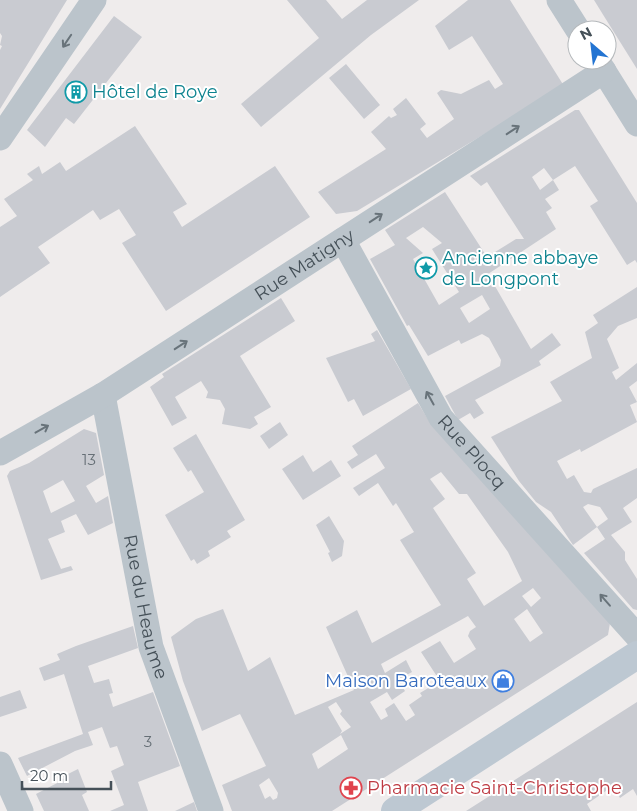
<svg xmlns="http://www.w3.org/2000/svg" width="637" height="811" viewBox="0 0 637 811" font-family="Montserrat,sans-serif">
<rect width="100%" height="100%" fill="#efecec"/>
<path fill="#c9cbd1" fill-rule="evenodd" d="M 0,0 L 67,0 L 0,109 L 0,50 L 2,46 L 0,45 L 2,36 L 0,33 Z
M 287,0 L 326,0 L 342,19 L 367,0 L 419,0 L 371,35 L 261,127 L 241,104 L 319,38 Z
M 468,0 L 510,0 L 564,86 L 357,211 L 336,214 L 318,192 L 386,149 L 371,132 L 389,116 L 391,118 L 397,115 L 393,109 L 406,98 L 426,124 L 420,129 L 427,138 L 454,119 L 437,93 L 441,90 L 461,94 L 489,80 L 495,89 L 503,84 L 472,36 L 449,50 L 435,26 Z
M 594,0 L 637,0 L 637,69 L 602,13 Z
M 114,16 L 142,37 L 74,124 L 66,118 L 45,147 L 27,130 Z
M 346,64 L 380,105 L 364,119 L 329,78 Z
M 575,110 L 579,110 L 637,203 L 637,263 L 635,260 L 627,265 L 590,206 L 598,201 L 575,166 L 553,180 L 559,190 L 545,199 L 552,208 L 546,212 L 556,229 L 488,274 L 531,349 L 552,333 L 561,345 L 539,361 L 541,365 L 475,400 L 484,413 L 474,419 L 470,413 L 458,420 L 445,396 L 500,366 L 501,360 L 489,338 L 482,334 L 461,344 L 459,340 L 428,356 L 409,325 L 407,326 L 370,259 L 395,245 L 385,230 L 445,192 L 487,257 L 516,239 L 524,239 L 487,182 L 481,186 L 470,176 ZM 544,168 L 553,180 L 540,190 L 532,177 ZM 423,227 L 442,243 L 432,249 L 459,292 L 439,305 L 413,259 L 423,253 L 406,238 ZM 482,295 L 490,309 L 469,323 L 460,308 Z
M 135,126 L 187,204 L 173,212 L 182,227 L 275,166 L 310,217 L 166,311 L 122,243 L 136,235 L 119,209 L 100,220 L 93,210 L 38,247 L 50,263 L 0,297 L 0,227 L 17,216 L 4,199 L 33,180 L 27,174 L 39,166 L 42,174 L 60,162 L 66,171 Z
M 637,287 L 637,318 L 618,326 L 607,339 L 619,368 L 612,372 L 616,380 L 637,363 L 637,381 L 629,387 L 637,402 L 630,405 L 637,422 L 581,452 L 580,449 L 557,461 L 567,479 L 574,475 L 584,492 L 591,493 L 593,489 L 637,468 L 637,498 L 623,508 L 632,522 L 611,535 L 625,552 L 625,560 L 637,579 L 637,610 L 633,609 L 584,553 L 605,539 L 597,527 L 608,519 L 600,507 L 588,504 L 583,507 L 597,527 L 573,545 L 551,512 L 536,502 L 519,481 L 491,437 L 562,401 L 550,382 L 592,358 L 585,332 L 598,323 L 593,315 Z
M 281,298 L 295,321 L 240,356 L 271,407 L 254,417 L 258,424 L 250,429 L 222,424 L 225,409 L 220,400 L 206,398 L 208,392 L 201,381 L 175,397 L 187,418 L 172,426 L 150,387 L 164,377 L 162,374 Z
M 377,330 L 411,389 L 363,416 L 354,399 L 348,402 L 326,358 L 375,341 L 371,334 Z
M 418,403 L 429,421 L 610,623 L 608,635 L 332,811 L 232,811 L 222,785 L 266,766 L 240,714 L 202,731 L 183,681 L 171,637 L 196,619 L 223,609 L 248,671 L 270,657 L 295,715 L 354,690 L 326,627 L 357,610 L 372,643 L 441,605 L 400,540 L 414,532 L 396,503 L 393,506 L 378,483 L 359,496 L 353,488 L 385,468 L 376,454 L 352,469 L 347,462 L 358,455 L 352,446 ZM 441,472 L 459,494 L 467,494 L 508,552 L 522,581 L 484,606 L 467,579 L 476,573 L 433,508 L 445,499 L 430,479 ZM 533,588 L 541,598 L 531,607 L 522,596 ZM 527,609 L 543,633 L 530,642 L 514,619 ZM 468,616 L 476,627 L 470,631 L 468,636 L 476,649 L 454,663 L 440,641 L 421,652 L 440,681 L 420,693 L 422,696 L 409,705 L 415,715 L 406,721 L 394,703 L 385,709 L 388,716 L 381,720 L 370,702 L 387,692 L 392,700 L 405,691 L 398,680 L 412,672 L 406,660 L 385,673 L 381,664 ZM 336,702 L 342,711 L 340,714 L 351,727 L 340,734 L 342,731 L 328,707 ZM 341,735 L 348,749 L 318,769 L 312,754 ZM 269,778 L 278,793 L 277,798 L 273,800 L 270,796 L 265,799 L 259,785 Z
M 280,422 L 288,435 L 269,449 L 260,436 Z
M 84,429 L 96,433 L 104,475 L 86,486 L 96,503 L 108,496 L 113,523 L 88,535 L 76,514 L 61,521 L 65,532 L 48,539 L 61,569 L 71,566 L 73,570 L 41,580 L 7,476 L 10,471 L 29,463 ZM 63,480 L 75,501 L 51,513 L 43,491 Z
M 196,434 L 245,520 L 227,531 L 231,537 L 208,551 L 210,556 L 197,564 L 194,559 L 191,561 L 165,515 L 204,492 L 191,470 L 188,472 L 173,448 Z
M 303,455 L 313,472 L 331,460 L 341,476 L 303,500 L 282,469 Z
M 329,516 L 344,541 L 342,556 L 332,562 L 328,553 L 330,552 L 316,525 Z
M 133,626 L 138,648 L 88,666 L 94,683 L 109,679 L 113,693 L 109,694 L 113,707 L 153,692 L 180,766 L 138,782 L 148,811 L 110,811 L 124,805 L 111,771 L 124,765 L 117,746 L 110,748 L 102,727 L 88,732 L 93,745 L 75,751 L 27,776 L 18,758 L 83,734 L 64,674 L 44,681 L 39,668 L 60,660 L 57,654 L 76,646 Z
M 20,690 L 27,708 L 0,717 L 0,697 Z
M 637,702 L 637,796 L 633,789 L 620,798 L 613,786 L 587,804 L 591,811 L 466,811 Z
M 78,769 L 87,792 L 82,795 L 89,811 L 44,811 L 36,794 L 61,781 L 60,778 Z
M 194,802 L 197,811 L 175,811 Z"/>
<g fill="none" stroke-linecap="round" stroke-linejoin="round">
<g stroke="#bbc4cb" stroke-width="25">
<path d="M 559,0 L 578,30"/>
<path d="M 597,60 L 637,124"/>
<path d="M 0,138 L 94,0"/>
<path id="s1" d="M 343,240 L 441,418 L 637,636"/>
<path id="s2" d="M 103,395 L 151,647 L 211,811"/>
<path id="s3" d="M 0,453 L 103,395 L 604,71"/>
<path d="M 0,764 L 21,811"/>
</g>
<path stroke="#bdc8d2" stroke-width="28" d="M 395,811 L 637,655"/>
</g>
<defs><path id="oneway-shaft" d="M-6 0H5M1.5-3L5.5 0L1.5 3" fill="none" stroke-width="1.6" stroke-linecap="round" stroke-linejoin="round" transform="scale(1.25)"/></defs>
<g stroke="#68737a">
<use href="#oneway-shaft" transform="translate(67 41) rotate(124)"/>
<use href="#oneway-shaft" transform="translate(513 130) rotate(-33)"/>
<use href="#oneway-shaft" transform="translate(376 218) rotate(-33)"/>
<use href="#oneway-shaft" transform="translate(181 345) rotate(-33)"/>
<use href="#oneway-shaft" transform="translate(430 398) rotate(-119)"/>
<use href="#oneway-shaft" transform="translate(42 429) rotate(-29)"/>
<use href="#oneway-shaft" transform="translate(605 600) rotate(-131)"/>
</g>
<defs>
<g id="building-ring" transform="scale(1.125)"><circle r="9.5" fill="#fff" stroke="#0f9aa8" stroke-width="1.5"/><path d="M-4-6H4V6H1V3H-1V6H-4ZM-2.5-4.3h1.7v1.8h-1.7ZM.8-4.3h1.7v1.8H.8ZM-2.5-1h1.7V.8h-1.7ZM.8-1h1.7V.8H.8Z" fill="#0f9aa8"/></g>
<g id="sight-ring" transform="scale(1.125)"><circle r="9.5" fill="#fff" stroke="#0f9aa8" stroke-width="1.5"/><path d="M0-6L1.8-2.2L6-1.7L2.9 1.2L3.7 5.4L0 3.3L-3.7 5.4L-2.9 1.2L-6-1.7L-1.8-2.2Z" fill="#0f9aa8"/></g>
<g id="shop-ring" transform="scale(1.125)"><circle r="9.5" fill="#fff" stroke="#3f7fe0" stroke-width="1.5"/><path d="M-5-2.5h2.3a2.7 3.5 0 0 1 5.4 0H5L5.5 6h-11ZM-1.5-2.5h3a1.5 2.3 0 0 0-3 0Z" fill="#3f7fe0"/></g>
<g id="pharmacy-ring" transform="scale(1.125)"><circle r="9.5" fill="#fff" stroke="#e0444e" stroke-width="1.5"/><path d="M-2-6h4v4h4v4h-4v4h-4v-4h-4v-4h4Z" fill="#e0444e"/></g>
</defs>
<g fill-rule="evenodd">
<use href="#building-ring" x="76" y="92"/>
<use href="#sight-ring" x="426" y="268"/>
<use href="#shop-ring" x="503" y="681"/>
<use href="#pharmacy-ring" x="351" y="788"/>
</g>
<g text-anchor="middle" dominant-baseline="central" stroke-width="4" stroke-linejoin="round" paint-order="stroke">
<g font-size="15" fill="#666f76">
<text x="89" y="459">13</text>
<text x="148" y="741">3</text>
</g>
<g font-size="18" fill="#0d838f" stroke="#fff" text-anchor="start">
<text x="92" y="92">Hôtel de Roye</text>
<text x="442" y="258">Ancienne abbaye<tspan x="442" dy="21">de Longpont</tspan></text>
</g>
<g font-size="18" fill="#455058" stroke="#fff">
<text stroke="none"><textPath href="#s3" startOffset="358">Rue Matigny</textPath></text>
<text stroke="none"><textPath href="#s1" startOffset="249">Rue Plocq</textPath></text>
<text stroke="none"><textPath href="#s2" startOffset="216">Rue du Heaume</textPath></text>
</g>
<g font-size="18" fill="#366cbe" stroke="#fff" text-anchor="end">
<text x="487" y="681">Maison Baroteaux</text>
</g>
<g font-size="18" fill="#be3a42" stroke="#fff" text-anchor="start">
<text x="367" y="788">Pharmacie Saint-Christophe</text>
</g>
</g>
<g transform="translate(592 45) rotate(332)"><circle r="24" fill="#ffffff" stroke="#b5b9bc"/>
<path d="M0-4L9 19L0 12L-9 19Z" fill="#2374d2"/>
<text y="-8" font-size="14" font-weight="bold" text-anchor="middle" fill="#455058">N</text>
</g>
<path d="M22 781v8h89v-8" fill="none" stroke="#455058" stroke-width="2.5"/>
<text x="30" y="781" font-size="15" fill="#455058" stroke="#ffffff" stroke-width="4" paint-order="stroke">20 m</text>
</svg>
